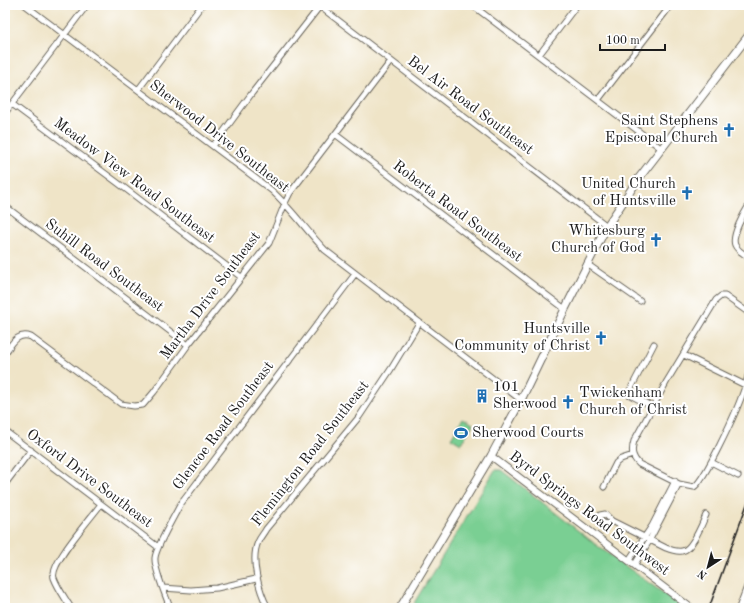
<svg xmlns="http://www.w3.org/2000/svg" width="754" height="613" viewBox="0 0 754 613" font-family="'Old Standard TT',serif">
<rect width="100%" height="100%" fill="#fff"/>
<filter id="ink" filterUnits="userSpaceOnUse"><feTurbulence type="fractalNoise" baseFrequency=".025" numOctaves="2"/><feDisplacementMap in="SourceGraphic" scale="8" xChannelSelector="R" yChannelSelector="G"/><feConvolveMatrix kernelMatrix="1 2 1 2 8 2 1 2 1" color-interpolation-filters="sRGB"/></filter>
<filter id="wash" filterUnits="userSpaceOnUse"><feTurbulence type="fractalNoise" baseFrequency=".012" numOctaves="4" result="noise"/><feDisplacementMap in="SourceGraphic" scale="16" xChannelSelector="R" yChannelSelector="G"/><feGaussianBlur stdDeviation="0.9" result="paint"/><feColorMatrix in="noise" values="0 0 0 0 0 0 0 0 0 0 0 0 0 0 0 0 0 1.4 0 .05"/><feComposite in="paint" operator="in"/></filter>
<g filter="url(#wash)">
<rect width="100%" height="100%" fill="#efe4c7"/>
<path fill="#7acf93" stroke="#4b7658" d="M 463,418 L 473,424 L 461,444 L 451,438 Z
M 495,470 L 501,470 L 599,547 L 684,608 L 421,608 L 414,603 Z"/>
</g>
<g filter="url(#ink)">
<g fill="none" stroke-linecap="round" stroke-linejoin="round">
<g stroke="#666258" stroke-width="7">
<path id="minor" d="M 25,5 L 271,190 C 291,208 306,230 325,250 L 521,400
M 318,5 L 607,226
M 472,5 L 662,149
M 479,10 L 483,5
M 539,55 L 577,5
M 138,90 L 202,5
M 598,100 L 671,5
M 12,104 L 118,183 L 241,277
M 5,113 L 87,5
M 335,134 L 565,309
M 213,146 L 252,93 L 320,6
M 5,206 L 188,345
M 747,256 C 742,253 737,250 735,245 C 731,236 744,213 749,205
M 587,264 L 640,301
M 749,313 L 725,296 L 721,296 L 716,300 L 667,381 L 634,441 C 631,451 632,457 639,464 L 679,484 L 694,487 C 705,480 735,414 741,398 C 744,390 747,381 749,372
M 5,353 C 12,344 17,332 31,337 L 121,404 L 134,406 L 143,405 L 154,392 L 188,345 L 269,243 L 285,203 L 290,193 L 391,61
M 684,355 L 745,385
M 653,407 L 628,394 L 654,344
M 5,431 L 158,547
M 711,462 L 738,476
M 5,484 L 31,450
M 604,487 L 616,463 L 621,459 L 633,455
M 605,514 L 612,521 L 609,523 L 606,524 L 600,521 L 600,515 Z
M 612,521 L 666,548 C 671,550 676,552 682,551 C 692,550 702,524 706,515
M 629,560 L 652,526 L 675,481
M 635,564 L 648,543 L 679,484
M 163,588 L 191,590 L 217,588 L 256,579
M 71,608 C 66,599 58,589 54,578 C 49,564 92,517 101,504
M 170,608 C 166,596 154,569 155,558 C 156,547 174,517 180,505 L 355,274
M 268,608 C 259,591 250,560 258,542 C 260,537 264,533 266,529 L 359,417 L 391,369 L 419,323"/>
</g>
<g stroke="#666258" stroke-width="8">
<path id="tertiary" d="M 491,456 L 691,608"/>
</g>
<g stroke="#666258" stroke-width="9">
<path id="secondary" d="M 400,608 L 491,456 L 521,400 L 565,309 L 607,226 L 639,178 L 749,35
M 740,608 L 749,584"/>
</g>
<use href="#minor" stroke="#fff" stroke-width="5"/>
<use href="#tertiary" stroke="#fff" stroke-width="6"/>
<use href="#secondary" stroke="#fff" stroke-width="7"/>
<path stroke="#1c1c1c" stroke-width="1.5" d="M 709,608 L 749,499"/>
</g>
</g>
<defs>
<g id="church-bare" transform="scale(1.08)"><path d="M-1.2-6h2.4v3.5h3.3v2.4h-3.3V6h-2.4V-.1h-3.3v-2.4h3.3Z" fill="#1f6fb2" stroke="#fff" stroke-width="2.5" paint-order="stroke"/></g>
<g id="building-bare" transform="scale(1.08)"><path d="M-4-6H4V6H1V3H-1V6H-4ZM-2.5-4.3h1.7v1.8h-1.7ZM.8-4.3h1.7v1.8H.8ZM-2.5-1h1.7V.8h-1.7ZM.8-1h1.7V.8H.8Z" fill="#1f6fb2" stroke="#fff" stroke-width="2.5" paint-order="stroke"/></g>
<g id="stadium-bare" transform="scale(1.08)"><path d="M0-5a6.5 5 0 1 0 0 10a6.5 5 0 1 0 0-10ZM-3.5-1.8h7v3.6h-7Z" fill="#1f6fb2" stroke="#fff" stroke-width="2.5" paint-order="stroke"/></g>
</defs>
<g fill-rule="evenodd">
<use href="#church-bare" x="729" y="130"/>
<use href="#church-bare" x="687" y="193"/>
<use href="#church-bare" x="656" y="240"/>
<use href="#church-bare" x="601" y="338"/>
<use href="#building-bare" x="482" y="396"/>
<use href="#church-bare" x="568" y="402"/>
<use href="#stadium-bare" x="461" y="433"/>
</g>
<g text-anchor="middle" dominant-baseline="central" stroke-width="4" stroke-linejoin="round" paint-order="stroke">
<g font-size="15" fill="#1c1c1c" stroke="#fff">
<text transform="translate(470 106) rotate(37)">Bel Air Road Southeast</text>
<text transform="translate(219 137) rotate(38)">Sherwood Drive Southeast</text>
<text transform="translate(134 181) rotate(37)">Meadow View Road Southeast</text>
<text transform="translate(457 212) rotate(37)">Roberta Road Southeast</text>
<text transform="translate(104 266) rotate(37)">Suhill Road Southeast</text>
<text transform="translate(211 296) rotate(-53)">Martha Drive Southeast</text>
<text transform="translate(224 426) rotate(-53)">Glencoe Road Southeast</text>
<text transform="translate(311 454) rotate(-52)">Flemington Road Southeast</text>
<text transform="translate(89 479) rotate(37)">Oxford Drive Southeast</text>
<text transform="translate(589 514) rotate(37)">Byrd Springs Road Southwest</text>
</g>
<g font-size="15" fill="#1c1c1c" stroke="#fff" text-anchor="end">
<text x="718" y="121">Saint Stephens<tspan x="718" dy="17">Episcopal Church</tspan></text>
<text x="676" y="184">United Church<tspan x="676" dy="17">of Huntsville</tspan></text>
<text x="645" y="231">Whitesburg<tspan x="645" dy="17">Church of God</tspan></text>
<text x="590" y="329">Huntsville<tspan x="590" dy="17">Community of Christ</tspan></text>
<text x="493" y="387" text-anchor="start">101<tspan x="493" dy="17">Sherwood</tspan></text>
<text x="579" y="393" text-anchor="start">Twickenham<tspan x="579" dy="17">Church of Christ</tspan></text>
<text x="472" y="433" text-anchor="start">Sherwood Courts</text>
</g>
</g>
<rect width="754" height="613" fill="none" stroke="#fff" stroke-width="20"/>
<g transform="translate(708 567) rotate(216)" stroke="#ffffff" stroke-width="3" paint-order="stroke">
<path d="M0-3L7 15L0 10L-7 15Z" fill="#1c1c1c"/>
<text y="-6" font-size="11" font-weight="bold" text-anchor="middle" fill="#1c1c1c">N</text>
</g>
<path d="M600 44v6h65v-6" fill="none" stroke="#1c1c1c" stroke-width="2"/>
<text x="606" y="44" font-size="12" fill="#1c1c1c" stroke="#ffffff" stroke-width="3" paint-order="stroke">100 m</text>
</svg>
